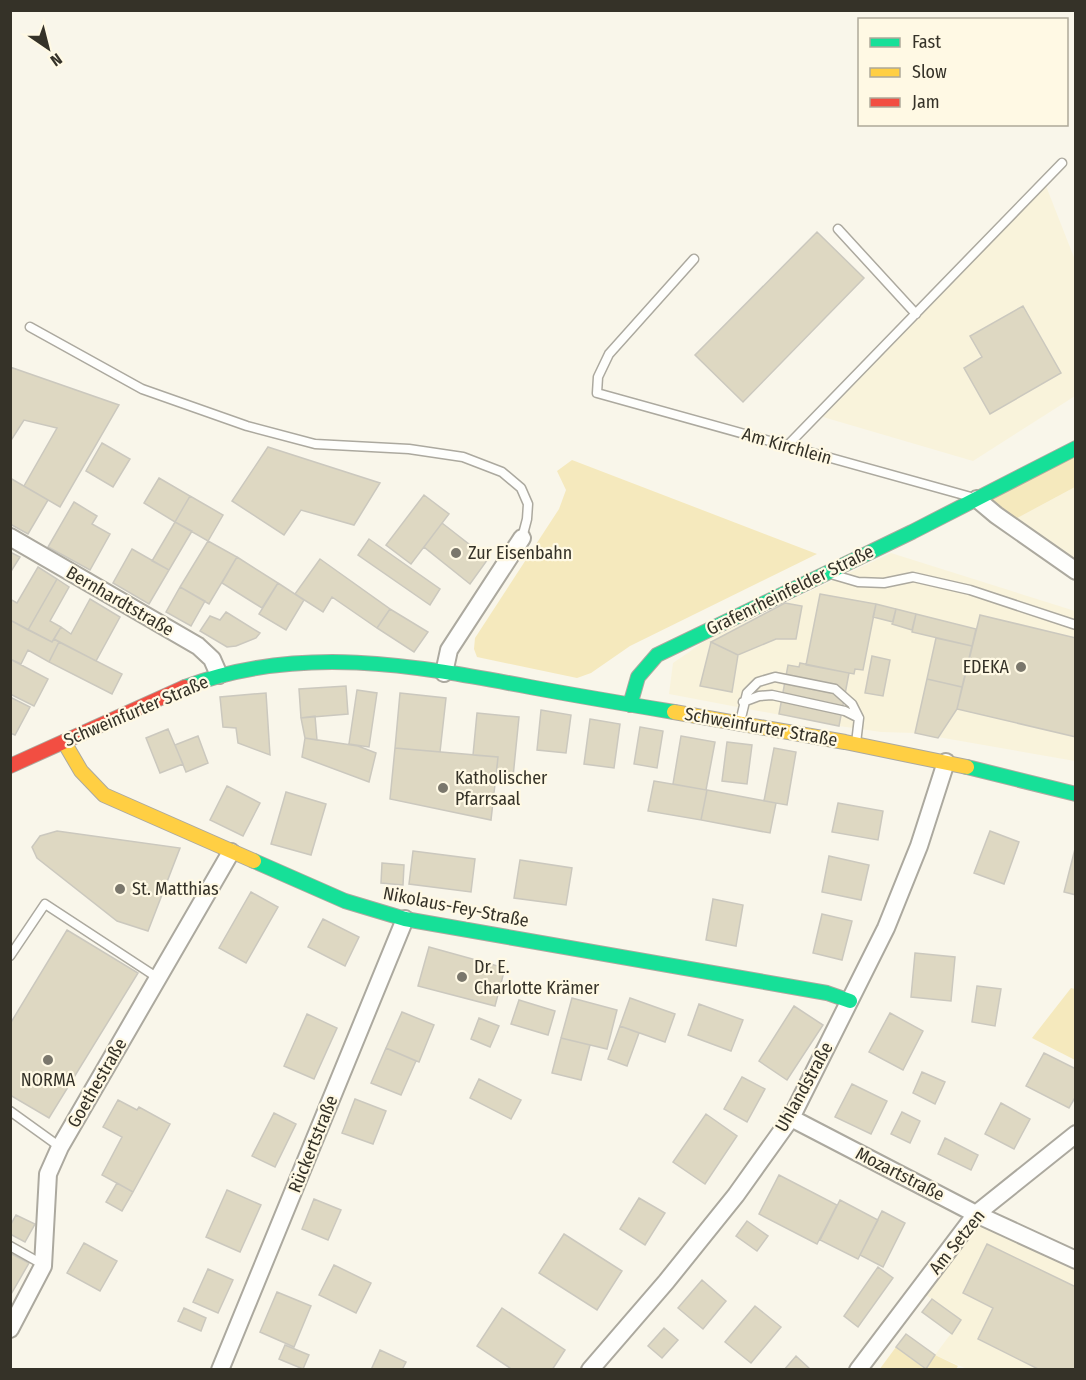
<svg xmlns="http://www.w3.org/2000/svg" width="1086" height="1380" viewBox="0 0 1086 1380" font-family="'Fira Sans Condensed',sans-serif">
<rect width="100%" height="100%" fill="#f9f6ea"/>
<path fill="#f9f3db" d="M 1046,186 L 1075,260 L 1075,396 L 973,461 L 823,417 Z
M 1075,487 L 1075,570 L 1008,523 Z
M 891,553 L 1075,611 L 1075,761 L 915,733 L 881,732 L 839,726 L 669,694 L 673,663 L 705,641 Z
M 976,1215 L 1075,1258 L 1075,1369 L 967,1369 L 935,1355 L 961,1320 L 919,1290 Z"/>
<path fill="#f5e9bd" d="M 1075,448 L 1075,487 L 1008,523 L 978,499 Z
M 572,460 L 817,554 L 630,646 L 591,673 L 577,678 L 477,657 L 474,649 L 475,638 L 559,509 L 566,490 L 557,471 Z
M 1071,988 L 1075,989 L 1075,1060 L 1032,1038 Z
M 896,1347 L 925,1369 L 935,1355 L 958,1366 L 956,1369 L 879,1370 Z"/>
<path fill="#ded8c2" stroke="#cbc8be" stroke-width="1.5" d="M 817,232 L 864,278 L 743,402 L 695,355 Z
M 1023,306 L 1061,373 L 990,414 L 964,368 L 982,357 L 970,336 Z
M 10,367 L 119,405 L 60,507 L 24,486 L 57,428 L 24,420 L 10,442 Z
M 102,443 L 130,459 L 113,487 L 86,471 Z
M 268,447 L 380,483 L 354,525 L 301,510 L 284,535 L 232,501 Z
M 10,478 L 48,500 L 28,534 L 10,524 Z
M 159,478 L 190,496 L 175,522 L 144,503 Z
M 424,495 L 449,514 L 411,564 L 386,545 Z
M 190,496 L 223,515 L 208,541 L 175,522 Z
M 74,502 L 97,516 L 92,524 L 110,534 L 90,570 L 48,547 Z
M 175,522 L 192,531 L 169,570 L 152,561 Z
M 442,523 L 488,559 L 470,584 L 424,547 Z
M 369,539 L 440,589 L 430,605 L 358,555 Z
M 208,541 L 237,557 L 209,604 L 180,587 Z
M 132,549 L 169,570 L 149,604 L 113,583 Z
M 10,552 L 20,557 L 10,573 Z
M 237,557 L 278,583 L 262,608 L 222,583 Z
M 320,559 L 390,609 L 377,628 L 332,597 L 323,612 L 295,594 Z
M 38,567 L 57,579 L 28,630 L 10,620 L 10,599 L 17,603 Z
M 57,579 L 69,587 L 50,621 L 61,627 L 52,642 L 28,630 Z
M 278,583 L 304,600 L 286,630 L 259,614 Z
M 180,587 L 205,601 L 191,626 L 166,612 Z
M 820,594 L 876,604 L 863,670 L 855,669 L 854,674 L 806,665 Z
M 90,599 L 120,617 L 96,661 L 54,639 L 61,627 L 71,634 Z
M 785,603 L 802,606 L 796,639 L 776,639 L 738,655 L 711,642 Z
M 876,604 L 896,609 L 893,622 L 873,617 Z
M 390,609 L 428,632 L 414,652 L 377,628 Z
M 896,609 L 916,614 L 912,630 L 892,624 Z
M 226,612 L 260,633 L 256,638 L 236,646 L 227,647 L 200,631 L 210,616 L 220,620 Z
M 916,614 L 976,629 L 972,646 L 912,632 Z
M 980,615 L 1076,638 L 1076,737 L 957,709 Z
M 10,620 L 52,642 L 54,639 L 59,642 L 49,662 L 28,650 L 21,664 L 10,659 Z
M 936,638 L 972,646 L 962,687 L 927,679 Z
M 59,642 L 122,674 L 112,694 L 49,662 Z
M 711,642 L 738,655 L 732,692 L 700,686 Z
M 872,656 L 890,660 L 883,696 L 865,693 Z
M 10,659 L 48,679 L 34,706 L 10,694 Z
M 800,663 L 849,673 L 839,726 L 779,714 L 788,665 L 799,667 Z
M 927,679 L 962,687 L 957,709 L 938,738 L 915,733 Z
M 346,686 L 348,714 L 301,718 L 299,689 Z
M 357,690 L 377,693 L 369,747 L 349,744 Z
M 266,693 L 270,755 L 238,743 L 236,728 L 223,727 L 220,697 Z
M 400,693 L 446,698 L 440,752 L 395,748 Z
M 10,697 L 30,707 L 15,735 L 10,733 Z
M 541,710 L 571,715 L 566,753 L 537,750 Z
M 477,713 L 519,717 L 513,777 L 496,777 L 498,757 L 473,755 Z
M 315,716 L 317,740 L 305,738 L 301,718 Z
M 590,719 L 620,724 L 614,768 L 584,764 Z
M 640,727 L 663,731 L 657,768 L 634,764 Z
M 168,729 L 183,764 L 160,773 L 146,738 Z
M 198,736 L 208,763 L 186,772 L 175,745 Z
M 681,736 L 715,742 L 706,790 L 673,784 Z
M 305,738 L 358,746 L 376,753 L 369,782 L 302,757 Z
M 727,742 L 752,745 L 747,784 L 722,781 Z
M 395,748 L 498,757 L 491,820 L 390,799 Z
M 774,748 L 796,752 L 787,805 L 764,801 Z
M 654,781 L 707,790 L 701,820 L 648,811 Z
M 227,786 L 260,803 L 243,836 L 210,820 Z
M 707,790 L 776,803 L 770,833 L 701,820 Z
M 286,792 L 326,804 L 311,855 L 271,844 Z
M 838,803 L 883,811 L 878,840 L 832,832 Z
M 57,831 L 180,848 L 148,931 L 117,921 L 37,858 L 32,847 L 40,836 Z
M 990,831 L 1019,842 L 1004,884 L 974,873 Z
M 1076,845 L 1076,895 L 1064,892 Z
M 413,851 L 475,859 L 471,892 L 409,884 Z
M 829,856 L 869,865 L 861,900 L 822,892 Z
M 520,860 L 572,868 L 566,905 L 514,898 Z
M 382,863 L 404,865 L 403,885 L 381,883 Z
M 251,892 L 278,907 L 246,963 L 219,948 Z
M 713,899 L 743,905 L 736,946 L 706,940 Z
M 822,914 L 852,921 L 842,960 L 813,953 Z
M 323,919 L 359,937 L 345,966 L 308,947 Z
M 67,930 L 138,973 L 49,1118 L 10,1095 L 10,1024 Z
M 429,947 L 505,968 L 495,1006 L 418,986 Z
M 915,953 L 955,957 L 951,1001 L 911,997 Z
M 977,986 L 1001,989 L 995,1026 L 972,1022 Z
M 572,998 L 617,1010 L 607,1049 L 561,1038 Z
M 630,998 L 675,1014 L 665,1042 L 620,1026 Z
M 519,1000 L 555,1011 L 548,1035 L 511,1024 Z
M 699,1004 L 743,1020 L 731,1051 L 688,1035 Z
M 794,1006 L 823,1025 L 787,1080 L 759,1061 Z
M 402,1012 L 434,1025 L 419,1062 L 386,1048 Z
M 890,1013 L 923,1031 L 903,1070 L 869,1052 Z
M 307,1014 L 337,1028 L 314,1079 L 284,1066 Z
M 479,1018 L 499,1026 L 490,1047 L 471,1039 Z
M 620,1026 L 639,1033 L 627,1066 L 608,1059 Z
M 561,1038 L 590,1045 L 581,1080 L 552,1073 Z
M 386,1048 L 416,1061 L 401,1095 L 371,1083 Z
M 1044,1053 L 1076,1069 L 1076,1096 L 1069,1108 L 1026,1086 Z
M 922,1072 L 945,1082 L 935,1104 L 913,1093 Z
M 742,1077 L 765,1089 L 747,1122 L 724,1109 Z
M 479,1079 L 521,1100 L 511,1119 L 470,1098 Z
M 852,1084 L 887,1101 L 871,1134 L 835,1117 Z
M 355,1099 L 386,1111 L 373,1144 L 342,1133 Z
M 118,1100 L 137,1110 L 139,1107 L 170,1124 L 133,1192 L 102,1175 L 122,1137 L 103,1127 Z
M 1001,1103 L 1030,1119 L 1014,1149 L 985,1134 Z
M 902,1112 L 920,1121 L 910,1143 L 891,1134 Z
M 274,1113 L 296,1124 L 275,1167 L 252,1156 Z
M 706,1114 L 737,1136 L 705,1184 L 673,1162 Z
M 945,1138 L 978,1155 L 971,1170 L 938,1154 Z
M 779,1175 L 837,1205 L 817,1244 L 759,1214 Z
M 117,1183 L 133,1192 L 122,1211 L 106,1202 Z
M 227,1190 L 261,1205 L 240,1252 L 206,1237 Z
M 639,1198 L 665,1213 L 645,1245 L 620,1229 Z
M 314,1199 L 341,1210 L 328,1240 L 302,1229 Z
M 840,1200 L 878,1220 L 858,1259 L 820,1240 Z
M 882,1211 L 905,1223 L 883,1267 L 860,1255 Z
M 16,1215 L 35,1224 L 25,1242 L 10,1234 L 10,1226 Z
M 747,1221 L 768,1236 L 757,1251 L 736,1236 Z
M 564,1234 L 622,1271 L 597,1310 L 539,1273 Z
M 84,1243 L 117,1261 L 100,1291 L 67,1273 Z
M 987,1244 L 1076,1287 L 1076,1370 L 1040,1370 L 978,1339 L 993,1308 L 963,1293 Z
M 10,1253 L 29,1263 L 10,1296 Z
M 334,1265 L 371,1283 L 356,1313 L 319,1295 Z
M 878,1267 L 893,1278 L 858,1327 L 844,1316 Z
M 208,1269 L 233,1280 L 218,1313 L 193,1302 Z
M 702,1280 L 726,1301 L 703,1329 L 678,1308 Z
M 277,1292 L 311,1306 L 294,1347 L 260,1332 Z
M 932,1299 L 961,1320 L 952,1334 L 922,1312 Z
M 755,1306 L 781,1327 L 751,1363 L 725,1342 Z
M 184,1308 L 206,1318 L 201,1331 L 178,1321 Z
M 502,1308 L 565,1350 L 552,1370 L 513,1370 L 477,1346 Z
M 664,1328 L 678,1340 L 662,1358 L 648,1346 Z
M 906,1334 L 935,1355 L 926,1369 L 896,1347 Z
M 285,1345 L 309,1355 L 303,1369 L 279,1359 Z
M 380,1350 L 406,1362 L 402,1370 L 371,1370 Z
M 796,1356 L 811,1370 L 784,1370 Z"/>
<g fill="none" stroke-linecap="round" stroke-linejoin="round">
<g stroke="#aca99f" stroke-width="11">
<path id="lane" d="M 838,229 L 916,314
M 694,259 L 609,354 L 598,377 L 597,393 L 971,497
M 30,327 L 142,389 L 247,426 L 315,444 L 409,449 L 463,457 L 502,472 L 521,488 L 528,504 L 527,519 L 522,538
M 787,446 L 1062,163
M 834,575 L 858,582 L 884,583 L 913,577 L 970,590 L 1076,625
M 743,702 L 759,696 L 772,695 L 845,711 L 859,718
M 740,722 L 747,693 L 758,682 L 775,677 L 835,689 L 852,704 L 859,718 L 856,743
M 10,956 L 45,904 L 158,978
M 10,1111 L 60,1147
M 10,1246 L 42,1264"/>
</g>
<g stroke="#aca99f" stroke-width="20">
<path id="street" d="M 977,499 L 996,515 L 1076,571
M 10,537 L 198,646 L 212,659 L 219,675
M 444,673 L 449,650 L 522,538
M 791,1118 L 976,1214 L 1076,1260
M 10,1329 L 43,1266 L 48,1174 L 60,1147 L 231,852
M 220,1370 L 405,919
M 590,1370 L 666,1282 L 736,1195 L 791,1118 L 886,928 L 919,846 L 946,762
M 858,1370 L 976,1214 L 1076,1134"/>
</g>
<g stroke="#aca99f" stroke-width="16">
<path id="fast" d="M 185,687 C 300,644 413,665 530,687 C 578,696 626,704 674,712
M 630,705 L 638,677 L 657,655 L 912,532 L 1076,448
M 967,767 L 1076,794
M 254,861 L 345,901 L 405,919 L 827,993 L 850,1001"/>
</g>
<g stroke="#aca99f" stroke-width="16">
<path id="slow" d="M 674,712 L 845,742 L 967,767
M 64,742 L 81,771 L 104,795 L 254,861"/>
</g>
<g stroke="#aca99f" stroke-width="16">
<path id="jam" d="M 10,766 L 185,687"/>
</g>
<use href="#lane" stroke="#fefefc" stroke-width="8"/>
<use href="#street" stroke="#fefefc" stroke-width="16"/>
<use href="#fast" stroke="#16e098" stroke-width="14"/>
<use href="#slow" stroke="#ffcf43" stroke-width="14"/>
<use href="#jam" stroke="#f24e42" stroke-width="14"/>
</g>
<g fill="#7a776c" stroke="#fff9e4" stroke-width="2">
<circle cx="456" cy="553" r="6"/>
<circle cx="1021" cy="667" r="6"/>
<circle cx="443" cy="788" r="6"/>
<circle cx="120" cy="889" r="6"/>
<circle cx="462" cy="977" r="6"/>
<circle cx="48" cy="1060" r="6"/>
</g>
<g text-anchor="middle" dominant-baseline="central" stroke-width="4.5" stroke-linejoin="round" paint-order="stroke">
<g font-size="18" fill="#353228" stroke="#fff9e4">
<text transform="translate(787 446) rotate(16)">Am Kirchlein</text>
<text transform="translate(790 590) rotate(-26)">Grafenrheinfelder Straße</text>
<text transform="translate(120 601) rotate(30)">Bernhardtstraße</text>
<text transform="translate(136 711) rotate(-23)">Schweinfurter Straße</text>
<text transform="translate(761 727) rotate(10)">Schweinfurter Straße</text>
<text transform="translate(456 907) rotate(11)">Nikolaus-Fey-Straße</text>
<text transform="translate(97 1083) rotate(-60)">Goethestraße</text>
<text transform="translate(804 1087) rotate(-61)">Uhlandstraße</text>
<text transform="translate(313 1144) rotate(-68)">Rückertstraße</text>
<text transform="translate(900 1174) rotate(27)">Mozartstraße</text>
<text transform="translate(957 1242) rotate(-51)">Am Setzen</text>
</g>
<g font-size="18" fill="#353228" stroke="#fff9e4" text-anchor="start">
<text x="468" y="553">Zur Eisenbahn</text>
<text x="1009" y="667" text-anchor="end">EDEKA</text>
<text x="455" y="778">Katholischer<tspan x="455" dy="21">Pfarrsaal</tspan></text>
<text x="132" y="889">St. Matthias</text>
<text x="474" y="967">Dr. E.<tspan x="474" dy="21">Charlotte Krämer</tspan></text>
<text x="48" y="1080" text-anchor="middle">NORMA</text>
</g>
</g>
<rect width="1086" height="1380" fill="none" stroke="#353228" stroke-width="24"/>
<rect x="858" y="18" width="210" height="108" fill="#fff9e4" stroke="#aea999" stroke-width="1.5"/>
<rect x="870" y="38" width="30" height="9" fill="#16e098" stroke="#aea999" stroke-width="1.5"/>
<text x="912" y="48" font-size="18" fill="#353228">Fast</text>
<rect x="870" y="68" width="30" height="9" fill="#ffcf43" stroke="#aea999" stroke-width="1.5"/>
<text x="912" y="78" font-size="18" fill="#353228">Slow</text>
<rect x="870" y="98" width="30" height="9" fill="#f24e42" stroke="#aea999" stroke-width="1.5"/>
<text x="912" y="108" font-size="18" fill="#353228">Jam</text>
<g transform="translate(48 48) rotate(145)" stroke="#fff9e4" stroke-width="4.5" paint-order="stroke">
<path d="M0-4.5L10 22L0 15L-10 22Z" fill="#353228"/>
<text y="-9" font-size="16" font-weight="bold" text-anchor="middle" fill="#353228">N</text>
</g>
</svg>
